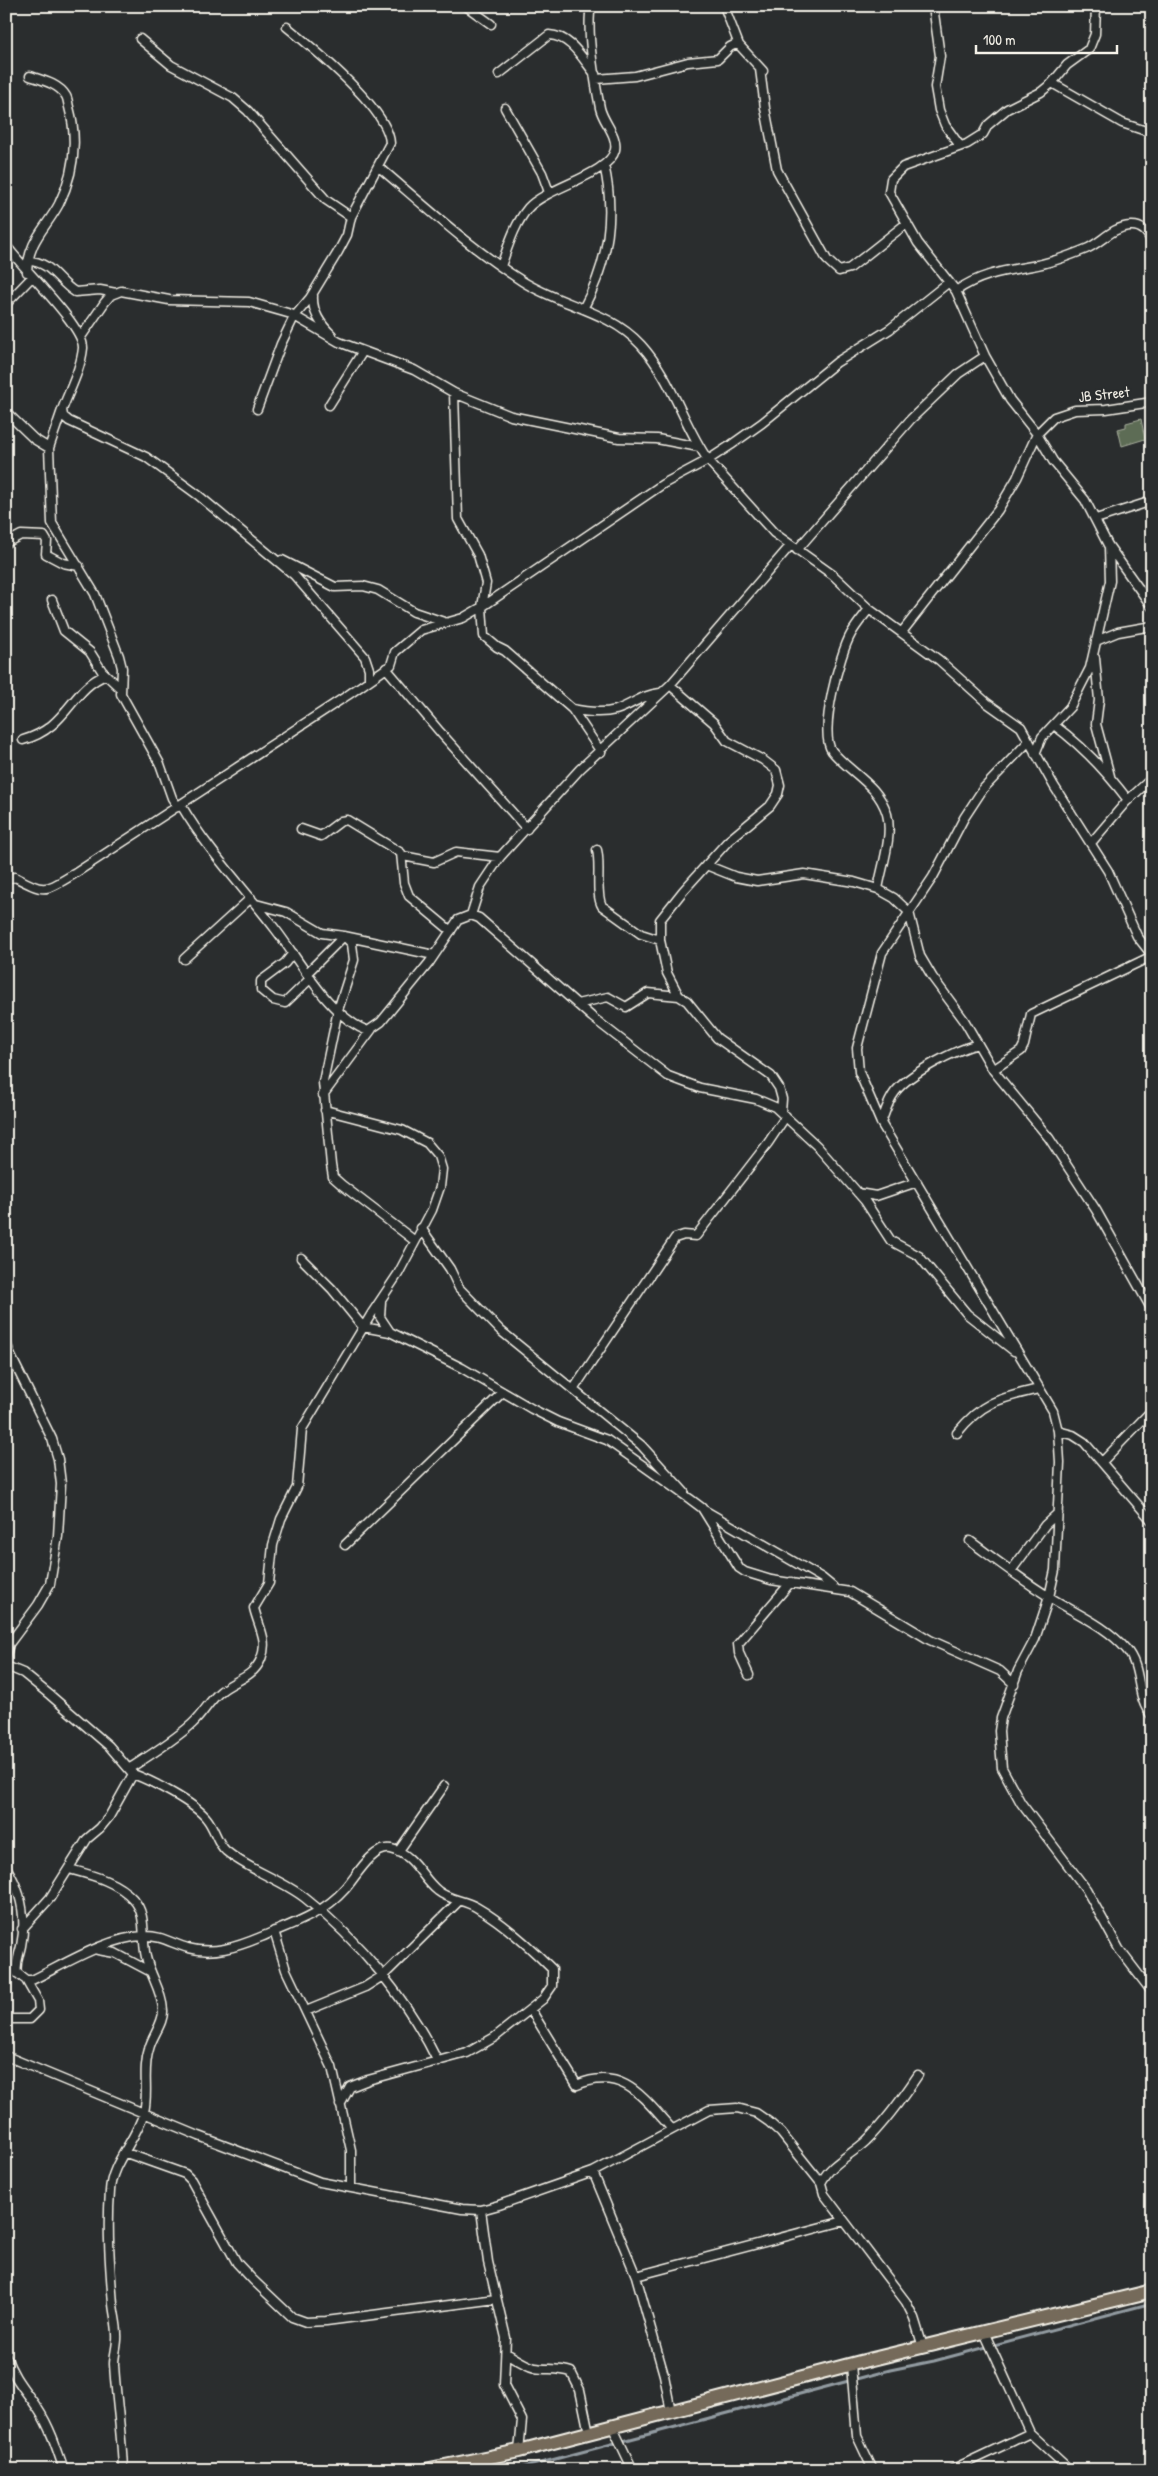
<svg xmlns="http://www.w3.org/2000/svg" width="1158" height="2476" viewBox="0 0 1158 2476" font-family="'Patrick Hand',sans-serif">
<defs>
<pattern id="grass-tufts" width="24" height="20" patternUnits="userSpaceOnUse" patternTransform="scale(1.25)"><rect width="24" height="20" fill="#5d6c54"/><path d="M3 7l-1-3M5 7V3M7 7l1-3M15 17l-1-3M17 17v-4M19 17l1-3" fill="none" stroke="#75816d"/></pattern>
</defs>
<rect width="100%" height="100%" fill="#2a2d2e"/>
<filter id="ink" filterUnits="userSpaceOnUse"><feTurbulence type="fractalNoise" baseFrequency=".02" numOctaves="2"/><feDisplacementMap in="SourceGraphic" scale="10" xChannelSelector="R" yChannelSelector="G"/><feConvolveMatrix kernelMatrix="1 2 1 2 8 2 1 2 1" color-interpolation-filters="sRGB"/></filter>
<g filter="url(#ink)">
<path fill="url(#grass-tufts)" stroke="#a8ae9e" d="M 1141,419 L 1145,439 L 1122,446 L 1118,429 L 1126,427 L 1126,423 Z"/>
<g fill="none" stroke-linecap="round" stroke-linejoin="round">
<path stroke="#929ba1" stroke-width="3" d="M 514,2470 L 890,2370 L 934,2361 L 1152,2303"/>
<g stroke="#f4f1e8" stroke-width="11">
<path id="minor" d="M 466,6 L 491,24
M 724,6 L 739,45 L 763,71
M 933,6 L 940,56 L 935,87 L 939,110 L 945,125 L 960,146
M 1096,6 L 1095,34 L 1089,49 L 1067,65 L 1052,83 L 1041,92 L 1007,109 L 988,125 L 983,134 L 967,144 L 903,167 L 891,179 L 889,192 L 918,243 L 956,291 L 985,356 L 1010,400 L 1037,434 L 1053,461 L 1085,500 L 1108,545 L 1152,607
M 140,39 L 171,65 L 233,98 L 248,111 L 326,200 L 351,217
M 760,69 L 765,108 L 777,170 L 827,260 L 839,271 L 850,268 L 907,223
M 499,74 L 549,35 C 571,36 582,58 595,74
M 596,79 L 635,76 L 688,62 L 718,59 L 730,47 L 738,43
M 1052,83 L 1122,123 L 1152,133
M 505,108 L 542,173 L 549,192
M 379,167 C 425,206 470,248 522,281 C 561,306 609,310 641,345 C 672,379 683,424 708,460 L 774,533 L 833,575 L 869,609 L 939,660 L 987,703 L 1021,727 L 1054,786 L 1108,871 L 1137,936 L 1152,955
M 6,245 C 21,267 84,326 83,348 C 81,369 69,391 62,410 L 63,416 L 69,421 L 146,457 L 198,495 L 294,575 L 365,657 L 369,669 L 369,680
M 28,261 C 51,261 58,282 75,292 L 100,290 L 116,293
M 501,266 C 508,247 514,225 528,208 C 547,187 609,175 615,150 C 618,135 603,122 600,108 C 595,82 586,31 591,6
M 27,272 C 29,239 45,230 59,204 C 74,173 78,140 69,107 C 68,104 68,99 66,96 C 59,84 42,80 30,76
M 956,291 C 980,274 1004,271 1032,266 C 1050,263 1069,256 1086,249 C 1101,243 1112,227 1130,226 C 1141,225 1148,232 1152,243
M 313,296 C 312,312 320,324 332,335
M 6,304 L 32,277
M 583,309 C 608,263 616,216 604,165
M 81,337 L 105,302 L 111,295 L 121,291 L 169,300 L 249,302 L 291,314 L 339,342 L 414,370 L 454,393 L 511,416 L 619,438 L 657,439 L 699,447
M 454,393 L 458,519 L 478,555 L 486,583 L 482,607 L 484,636 L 497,647 L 505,651 L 572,709 L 601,752
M 329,405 L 363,351
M 257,409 L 281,344 L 294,317 L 310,298 L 338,252 L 347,235 L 351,217 L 390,143 C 389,110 313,48 287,27
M 62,410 L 49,448 L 52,523 L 95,594 L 119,656 L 122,668 L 121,694 L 160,764 L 172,798 L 178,807
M 6,412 L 34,439 L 49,448
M 1096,519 L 1152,501
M 6,543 L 21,535 L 44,536 L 47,541 L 46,554 L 63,563 L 79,566
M 797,550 L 911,419 L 958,374 L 985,356
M 282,560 L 335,587 L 363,586 L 378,590 L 414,612 L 444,622
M 52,600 L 64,631 L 90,652 L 102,671 L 121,689
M 869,609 C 863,617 856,625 851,634 C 840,653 818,733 832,751 C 850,773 878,784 887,814 C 893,836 882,866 878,889
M 902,632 L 998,510 L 1017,478 L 1037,434 L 1054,417 L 1075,410 L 1106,409 L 1152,402
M 1096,641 L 1118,632 L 1152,626
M 1095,658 L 1099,700 L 1096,724 L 1110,776
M 386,668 L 440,732 L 527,829
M 670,685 L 714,723 L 727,741 L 763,760 L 776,770 L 780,785 L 778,794 L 770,806 L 728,841 L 683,891 L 660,920 L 660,940 L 667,973 L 679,996
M 572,709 C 586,712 601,714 616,710 C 632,705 641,695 660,693
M 1054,725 C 1084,747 1106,771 1128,800
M 23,740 C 68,728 71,688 106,675
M 1029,741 L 983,789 L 964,818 L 933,877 L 882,953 L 857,1048 L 859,1072 L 881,1123 L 1053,1411 L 1058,1431 L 1060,1462 L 1055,1570 L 1049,1597 L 1035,1639 L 1018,1671 L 1001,1718 L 999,1731 L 1002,1768 L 1021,1803 L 1086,1889 L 1119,1949 L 1152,1992
M 1035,754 L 1042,737 L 1070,707 L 1090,668 L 1110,581 L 1109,547
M 181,805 C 208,851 244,888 276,930 C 300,961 329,1017 368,1031 L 381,1022 L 429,963 L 458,920 L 471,915 L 479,918 L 592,1017 L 668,1076 L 700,1088 L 756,1099 L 775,1107 L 817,1146 L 865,1201 L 891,1241 L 919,1256 L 967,1314 L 1014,1351
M 301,829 L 321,836 L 341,821 L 347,820 L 401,853 L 404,883 L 409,896 L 451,931
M 1091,843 L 1126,802 L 1152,778
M 597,850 C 601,866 595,894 602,906 L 641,934 L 660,940
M 403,856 L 434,862 L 456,852 L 500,857
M 706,865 L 736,877 L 757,881 L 804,874 L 854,882 L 878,889 L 894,898 L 909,912 L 920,956 L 933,978 L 964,1020 L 993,1070 L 1049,1138 L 1096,1210 L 1152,1310
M 6,879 L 15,877 C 46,893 44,892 74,874 L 348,695 L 391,665 L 395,652 L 421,630 L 463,618 L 482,607 L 663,484 L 708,460 L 731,445 L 762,423 L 837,362 L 890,329 L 949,282
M 256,904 L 286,912 L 322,933 L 344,936 L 352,944 L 354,960 L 338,1010 L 323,1082 L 331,1165 L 333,1177 L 342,1185 L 415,1241
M 471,915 L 480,887 L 500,857 L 580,769 L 670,685 L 790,546
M 293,953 L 285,963 L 261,981 L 261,990 L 273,1000 L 285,1003 L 311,978
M 184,959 L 251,898
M 307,973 L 344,936 L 434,955
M 577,1004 L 608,997 L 626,1007 L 648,993 L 679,996 L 687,1001 L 717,1038 L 771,1076 L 779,1088 L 782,1099 L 781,1112
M 993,1070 L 1021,1051 L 1024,1045 L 1031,1014 L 1152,956
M 323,1095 L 372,1029
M 881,1123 C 885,1112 888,1101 895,1092 C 910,1073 955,1050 978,1044
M 858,1193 L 876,1196 L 917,1182
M 421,1228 L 450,1269 L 459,1288 L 501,1331 L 641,1445 L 684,1492
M 301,1258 L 332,1289 L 363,1327 L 390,1332
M 381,1302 L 380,1317 L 390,1332 L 462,1368 L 532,1409 L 558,1422 L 607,1440 L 690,1499 L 702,1508 L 739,1568 L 745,1572 L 771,1580 L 850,1592 L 930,1640 L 1000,1671 L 1014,1684
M 6,1342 L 11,1356 L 52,1439 L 58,1459 L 61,1484 L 58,1536 L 50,1584 L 38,1605 L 9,1644
M 573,1390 L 675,1238 L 684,1235 L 696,1236 L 768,1143 L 786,1116
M 1058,1431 L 1073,1435 L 1084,1442 L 1152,1521
M 957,1433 C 983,1401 1001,1398 1039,1389
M 1102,1462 L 1152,1410
M 704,1510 L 822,1578 L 833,1587
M 970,1541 C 996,1560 1023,1581 1051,1598 C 1077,1614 1106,1626 1126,1649 C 1143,1668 1135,1698 1152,1716
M 345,1545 L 503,1392
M 1011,1571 L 1045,1525 L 1058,1513
M 6,1637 L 9,1644 L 6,1655
M 6,1666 L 23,1673 L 50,1695 L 109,1746 L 133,1774 L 109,1817 L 100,1828 L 87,1839 L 50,1898 L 22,1929
M 749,1675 L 739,1653 L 738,1644 L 791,1582
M 130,1768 C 152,1754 173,1741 192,1724 C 203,1714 209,1701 220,1692 C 234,1680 253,1678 261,1659 C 269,1640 258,1626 254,1608 L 269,1583 L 273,1545 L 281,1519 L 297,1487 L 302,1429 L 372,1313 L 398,1274 L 432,1210 L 440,1187 L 442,1169 L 438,1156 L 427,1143 L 402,1130 L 325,1110
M 133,1774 C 152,1781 195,1803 207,1819 C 215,1829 217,1843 226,1851 C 250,1871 281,1879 305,1898 C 359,1940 408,2000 438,2062
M 398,1852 L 444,1786
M 6,1867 C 22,1892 27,1917 21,1946 C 19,1956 15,1963 17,1973 L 26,1980 L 32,1980 C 65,1964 108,1937 144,1936 C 160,1935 173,1944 188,1948 C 213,1955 237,1947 261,1937 C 291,1924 322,1915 345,1889 C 356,1877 372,1846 391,1849 C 415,1854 421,1878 438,1891 C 449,1900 464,1900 476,1907 C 504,1923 529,1946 552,1969 L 552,1986 L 543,1999 L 495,2037 L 467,2053 L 368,2080 L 350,2087 L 340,2105
M 69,1869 C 91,1875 117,1881 133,1899 C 148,1915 141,1937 146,1957 C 150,1975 162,1991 163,2010 C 164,2023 152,2036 149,2049 C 142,2070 149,2092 144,2112 C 136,2141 111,2163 110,2191 C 107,2229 110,2267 113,2304 C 114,2314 117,2325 117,2334 C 118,2344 114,2354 114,2364 C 116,2400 122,2435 123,2470
M 274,1931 L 286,1970 L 332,2067 L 351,2150 L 351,2188
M 98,1950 L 115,1953 L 151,1972
M 531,2010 L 577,2085 C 623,2065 644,2099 672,2129
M 306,2011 L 365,1987 L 384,1975 L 459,1901
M 6,2019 L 30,2019 L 39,2010 L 38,2001 L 26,1980
M 6,2056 L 199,2136 L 320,2182 L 462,2209 L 481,2210 L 499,2205 L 593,2172 L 709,2110 L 737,2108 L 756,2113 L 769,2122 L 781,2133 L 821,2183
M 918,2075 C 902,2099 886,2121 866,2141 C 851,2155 830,2164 821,2183 L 824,2194 L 906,2302 L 914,2318 L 923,2347
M 126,2153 L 185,2174 L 191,2180 L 237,2263 L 253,2280 L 292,2317 L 306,2322 L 326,2321 L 496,2299
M 593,2172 L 636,2276 L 664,2375 L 671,2412
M 481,2210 L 488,2262 L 506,2338 L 504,2385 L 522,2420 L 519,2451
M 636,2276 L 844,2221
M 984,2332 L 1030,2433 L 1070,2470
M 506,2353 C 515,2358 524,2365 535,2368 C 547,2370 559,2368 571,2372 L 580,2390 L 589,2433
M 6,2356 C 13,2378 26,2391 38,2409 C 50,2427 57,2449 64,2470
M 851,2365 L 857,2436 L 873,2470
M 613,2428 L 633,2470
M 951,2470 L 1030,2433"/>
</g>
<g stroke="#f4f1e8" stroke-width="16">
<path id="primary" d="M 425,2470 L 519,2451 L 860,2362 L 1152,2291"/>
</g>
<use href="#minor" stroke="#2a2d2e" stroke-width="8"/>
<use href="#primary" stroke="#746a5a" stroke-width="12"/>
</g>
</g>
<g text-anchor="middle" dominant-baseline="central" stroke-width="4" stroke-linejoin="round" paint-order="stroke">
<g font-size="15" fill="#f4f1e8" stroke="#2a2d2e">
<text transform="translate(1104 394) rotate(-6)">JB Street</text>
</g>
</g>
<rect width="1158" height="2476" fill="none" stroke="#2a2d2e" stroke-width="25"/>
<rect x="12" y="12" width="1133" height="2451" fill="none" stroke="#f4f1e8" stroke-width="2" filter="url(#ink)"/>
<path d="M976 45v8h141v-8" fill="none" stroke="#f4f1e8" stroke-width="2.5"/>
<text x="983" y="45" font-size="15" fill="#f4f1e8" stroke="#2a2d2e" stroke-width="4" paint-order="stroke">100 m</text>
</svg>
